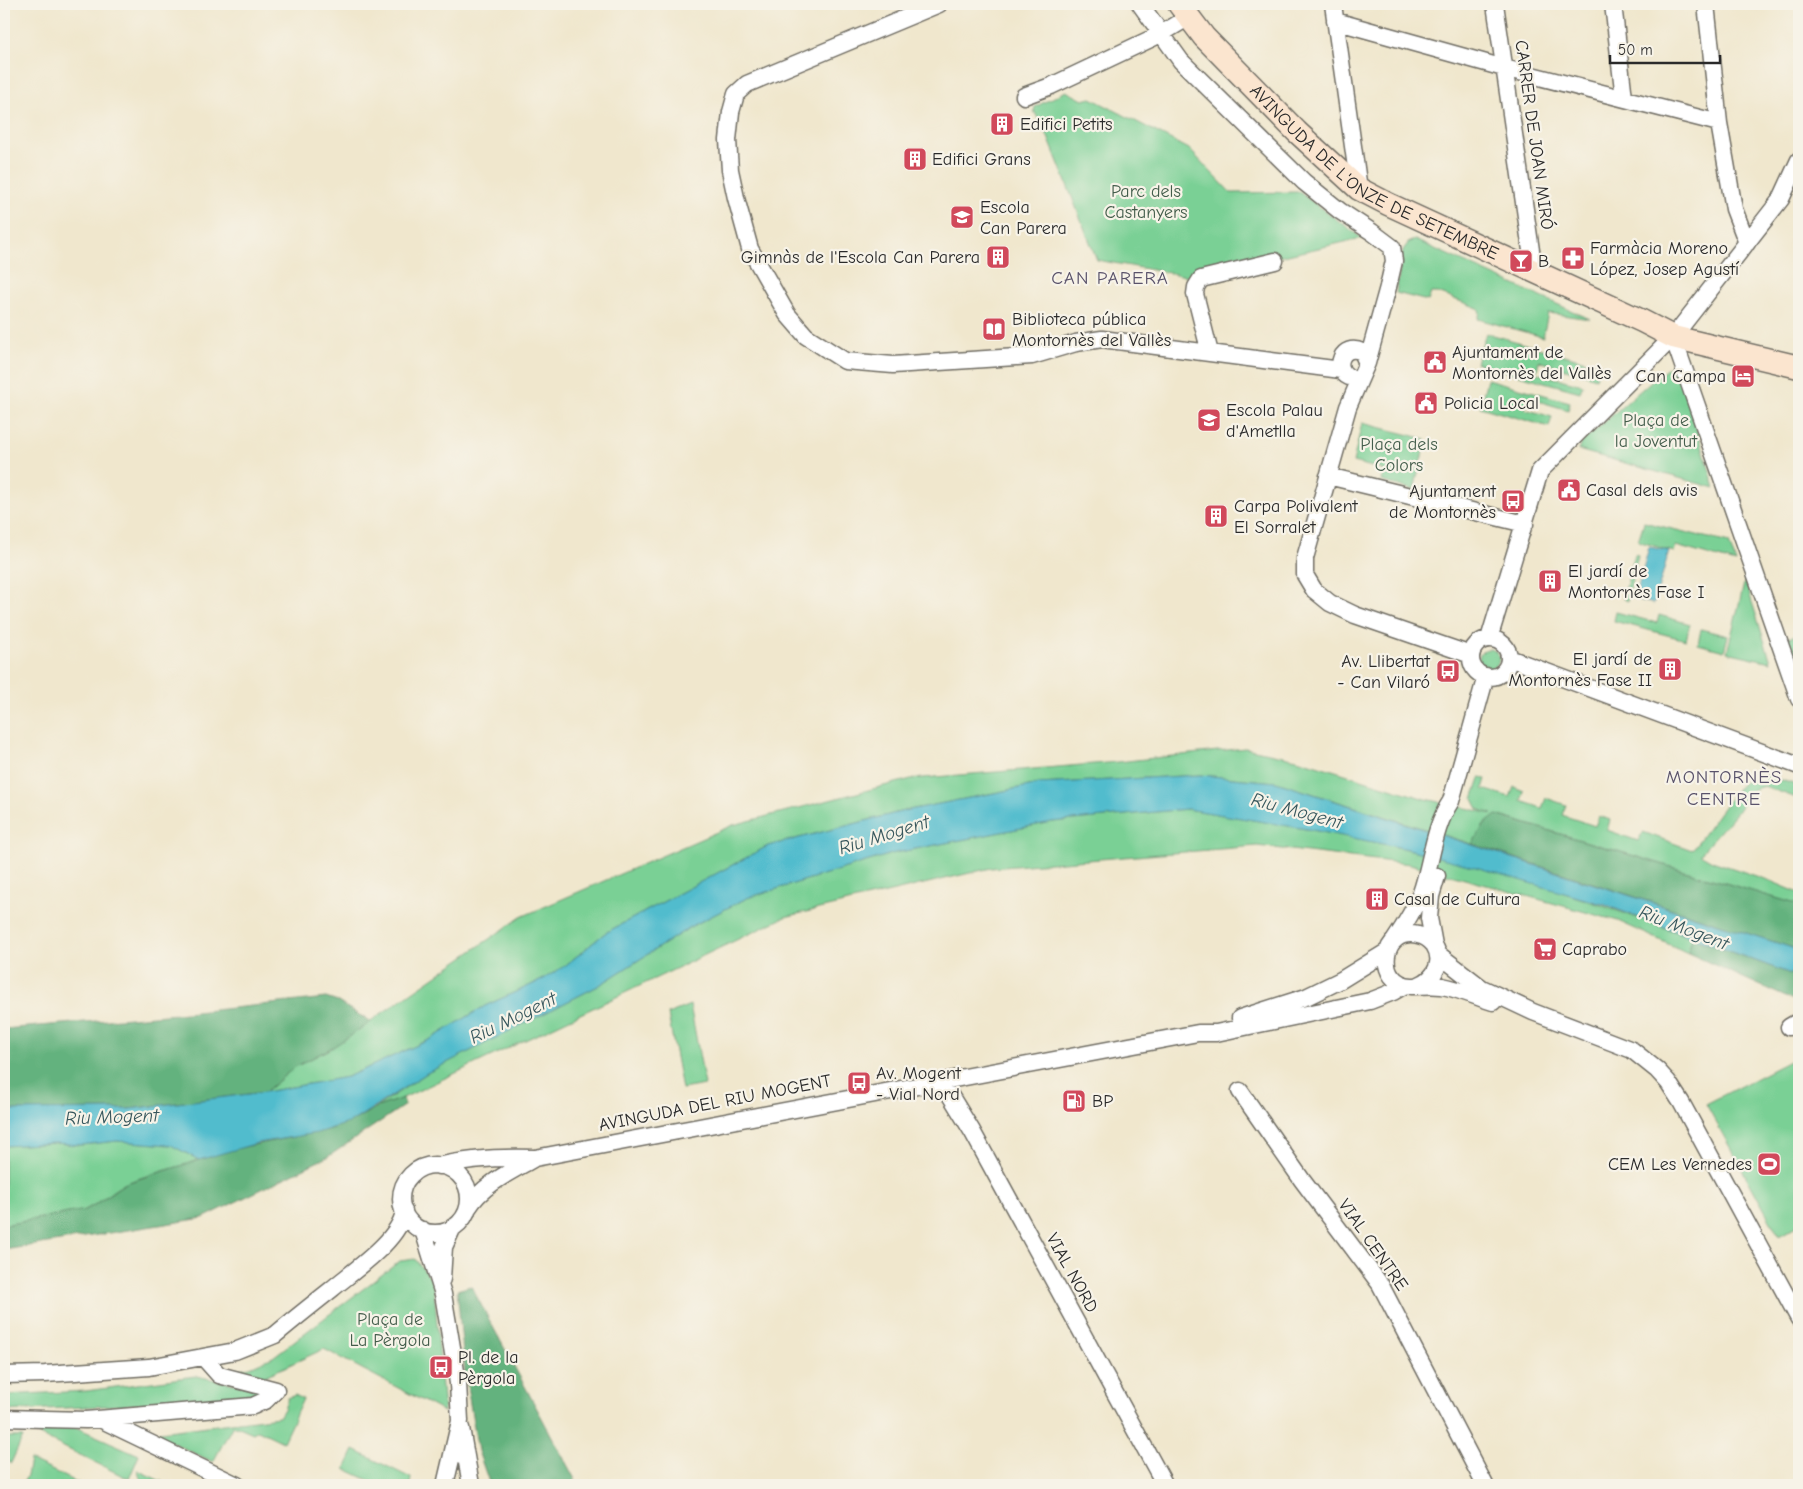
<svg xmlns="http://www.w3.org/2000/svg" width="1803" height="1489" viewBox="0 0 1803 1489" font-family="'Comic Neue',sans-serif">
<rect width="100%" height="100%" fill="#f7f3e8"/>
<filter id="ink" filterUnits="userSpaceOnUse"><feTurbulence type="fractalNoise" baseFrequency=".02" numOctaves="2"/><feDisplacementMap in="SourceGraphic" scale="10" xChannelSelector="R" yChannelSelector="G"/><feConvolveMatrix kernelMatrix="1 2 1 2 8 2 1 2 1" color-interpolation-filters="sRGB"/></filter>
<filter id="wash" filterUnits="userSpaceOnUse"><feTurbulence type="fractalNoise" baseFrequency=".0096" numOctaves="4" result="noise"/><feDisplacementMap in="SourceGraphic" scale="20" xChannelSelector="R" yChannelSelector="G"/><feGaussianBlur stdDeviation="1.12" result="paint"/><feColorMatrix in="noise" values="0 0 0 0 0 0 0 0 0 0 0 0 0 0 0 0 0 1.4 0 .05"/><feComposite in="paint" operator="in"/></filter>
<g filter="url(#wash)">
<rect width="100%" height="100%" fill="#f0e7cd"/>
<path fill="#7ad095" stroke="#527e60" d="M 1066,91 L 1083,100 L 1091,98 L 1189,149 L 1231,193 L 1299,192 L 1362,238 L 1192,277 L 1097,260 L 1048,137 L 1034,111 L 1035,107 Z
M 1415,240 L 1590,319 L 1548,313 L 1543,337 L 1478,319 L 1480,313 L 1478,308 L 1438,293 L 1431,293 L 1428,301 L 1396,293 L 1403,250 L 1409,242 Z
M 1486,333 L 1600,365 L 1596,378 L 1539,361 L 1536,373 L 1583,385 L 1580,392 L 1476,363 Z
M 1673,364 L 1685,390 L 1715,488 L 1578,450 L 1583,441 L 1649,383 Z
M 1487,379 L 1570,402 L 1568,410 L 1528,398 L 1525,409 L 1552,417 L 1549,427 L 1480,407 Z
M 1362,423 L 1426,439 L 1414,490 L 1381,481 L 1384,470 L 1353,462 Z
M 1644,522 L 1729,543 L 1736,563 L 1676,546 L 1674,552 L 1638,541 Z
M 1635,554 L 1638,555 L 1627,601 L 1623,599 Z
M 1745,580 L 1771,662 L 1727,652 Z
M 1616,612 L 1657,623 L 1659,615 L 1690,624 L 1686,640 L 1614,621 Z
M 1701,629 L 1728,636 L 1724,651 L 1698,644 Z
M 1799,633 L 1799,665 L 1797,667 L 1785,640 Z
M1479 659a10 10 0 1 1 20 0a10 10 0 1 1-20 0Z
M 1245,748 L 1297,759 L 1422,798 L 1492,814 L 1478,809 L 1473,799 L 1480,778 L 1486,779 L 1483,789 L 1510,797 L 1514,787 L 1524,791 L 1521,801 L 1542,808 L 1546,798 L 1566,805 L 1562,815 L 1595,826 L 1599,816 L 1610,820 L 1607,830 L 1638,841 L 1643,832 L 1692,850 L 1734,793 L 1755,771 L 1799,786 L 1799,799 L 1764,786 L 1754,789 L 1750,792 L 1737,812 L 1700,854 L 1712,861 L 1768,880 L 1799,893 L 1799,905 L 1497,815 L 1485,824 L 1472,844 L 1276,782 L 1200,775 L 1039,784 L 904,811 L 768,846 L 605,933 L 566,965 L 542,980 L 485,1006 L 431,1039 L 347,1077 L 265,1092 L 295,1067 L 333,1047 L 521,917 L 733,825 L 911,779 L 1118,762 Z
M 1187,809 C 1261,821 1334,833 1407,849 C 1504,871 1599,903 1692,938 L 1688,953 L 1618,921 L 1410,864 L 1257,846 L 991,868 L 785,917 L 403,1098 L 375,1108 L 427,1073 L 598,986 L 692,926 L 747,898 L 895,853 L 1052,822 Z
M 690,1005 L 705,1085 L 682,1089 L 668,1014 Z
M 1799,1056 L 1799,1225 L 1779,1236 L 1706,1104 Z
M 117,1141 L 171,1145 L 199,1160 C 174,1169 148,1174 124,1184 C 110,1191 100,1203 85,1210 L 4,1225 L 4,1146 L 55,1143 L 81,1145 Z
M 415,1259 L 431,1279 L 434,1287 L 444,1412 L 324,1349 L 265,1376 L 251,1381 L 229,1371 L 250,1367 L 273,1357 L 400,1261 Z
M 196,1376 L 254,1388 L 260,1390 L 259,1394 L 127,1405 L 4,1411 L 4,1395 L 86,1391 Z
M 295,1395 L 303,1399 L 283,1442 L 258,1430 L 253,1433 L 237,1426 L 232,1427 L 213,1462 L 156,1435 L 144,1434 L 279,1417 L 284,1409 L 288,1398 Z
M 35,1426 L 73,1426 L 139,1455 L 129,1479 L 33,1432 Z
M 4,1437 L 23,1437 L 11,1463 L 4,1460 Z
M 354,1450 L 411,1478 L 410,1485 L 379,1485 L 345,1469 Z
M 30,1460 L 83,1485 L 22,1485 L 27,1476 Z
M 137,1470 L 169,1485 L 143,1485 Z"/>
<path fill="#63b27e" stroke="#476e54" d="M 1496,815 L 1799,905 L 1799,950 L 1472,844 L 1485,824 Z
M 1692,938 L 1799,977 L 1799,1003 L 1688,953 Z
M 326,998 L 338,1002 L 371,1022 L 333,1047 L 295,1067 L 265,1092 L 129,1109 L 4,1110 L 4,1029 L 177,1014 Z
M 403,1098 L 405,1105 L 329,1156 L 203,1218 L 4,1250 L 4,1225 L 85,1210 C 101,1203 111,1191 126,1183 L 234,1149 L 328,1130 L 351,1122 L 375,1108 Z
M 471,1286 L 578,1485 L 490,1485 L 478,1451 L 465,1374 L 457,1290 Z"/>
<path fill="#51bccd" stroke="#3e747c" d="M 1649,547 L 1669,551 L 1654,604 L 1635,599 Z
M 1200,775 L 1276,782 L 1799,950 L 1799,977 L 1605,905 L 1479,868 L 1408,849 L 1312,830 L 1187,809 L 1052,822 L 895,853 L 747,898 L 692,926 L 598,986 L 427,1073 L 351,1122 L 317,1133 L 258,1143 L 199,1160 L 171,1145 L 117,1141 L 81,1145 L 55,1143 L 4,1146 L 4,1110 L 129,1109 L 265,1092 L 347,1077 L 431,1039 L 485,1006 L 542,980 L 566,965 L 605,933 L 768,846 L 904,811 L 1039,784 Z"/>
</g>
<g filter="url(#ink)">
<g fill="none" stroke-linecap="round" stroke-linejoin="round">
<g stroke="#706d64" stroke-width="19">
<path id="street" d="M 939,4 L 747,84 L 736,94 L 731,112 L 728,140 L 730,170 L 736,198 L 750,249 L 787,314 L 806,336 L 845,361 L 893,365 L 1032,356 L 1076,343 L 1102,339 L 1341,370
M 1140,4 L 1181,61 L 1304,182 L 1340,211 L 1372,232 L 1392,247 L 1394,261 L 1388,287 L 1367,363 L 1348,407 L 1305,558 L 1305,575 L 1314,590 L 1330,603 L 1355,615 L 1471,655
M 1333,4 L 1359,189
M 1495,4 L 1534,271
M 1613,4 L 1624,98
M 1706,4 L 1719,123 L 1734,209 L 1747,243
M 1335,21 L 1504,68 L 1719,123
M 1024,96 L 1051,86 L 1161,34 L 1189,17
M 1673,337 L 1799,699
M 1210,353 L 1195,294 L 1196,287 L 1201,279 L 1275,261
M 1349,377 C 1332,369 1342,342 1362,352 L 1367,363
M 1328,476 L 1525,524
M 1489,639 L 1540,471 L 1673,337 L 1781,199 L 1799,160
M1471 658a19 19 0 1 1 38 0a19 19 0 1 1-38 0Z
M 1509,658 L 1799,766
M 1394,941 C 1404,926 1414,910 1421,893 C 1432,862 1433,828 1451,801 L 1486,676
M 1434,945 L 1429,918 L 1431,896 L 1437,876
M 1438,954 L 1482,988 L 1533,1012 L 1632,1050 L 1657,1070 L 1668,1082 L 1681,1102 L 1799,1319
M 1419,985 C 1436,978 1444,961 1434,945 C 1430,940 1425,936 1418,935 C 1381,926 1374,984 1412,986 C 1422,986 1432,985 1442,986 C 1459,989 1477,997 1493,1002
M 1240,1018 L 1306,997 L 1341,980 L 1388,951
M 1789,1027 L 1799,1021
M 942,1082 L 972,1131 L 1165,1485
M 1240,1091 L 1302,1180 L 1380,1284 L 1485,1485
M401 1199a34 34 0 1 1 68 0a34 34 0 1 1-68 0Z
M 439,1166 C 470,1158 502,1157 535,1158 L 1198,1033 L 1216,1033 L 1370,1001 L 1393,992 L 1405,985
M 468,1208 C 482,1185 510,1172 533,1159
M 423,1230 L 443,1294 L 458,1383 L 460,1421 L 445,1485
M 442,1279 L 444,1247 L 453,1227
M 203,1357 L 219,1375 L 276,1390
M 4,1375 L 45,1374 L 149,1367 L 235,1351 L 275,1335 C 294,1319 313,1304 332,1289 C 353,1271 400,1240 404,1211
M 4,1418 L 86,1420 L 253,1406 L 266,1400 L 276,1390
M 100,1419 L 237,1485
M 461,1428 L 471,1485"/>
</g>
<g stroke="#706d64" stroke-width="25">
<g id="secondary">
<path id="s1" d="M 1179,4 L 1204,37 L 1297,132 L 1359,189 L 1388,204 L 1642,321 L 1673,337 L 1799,367"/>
</g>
</g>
<use href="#street" stroke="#fff" stroke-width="16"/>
<use href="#secondary" stroke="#fbe5cf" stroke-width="22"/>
</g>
</g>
<defs>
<g id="building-square" transform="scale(1.25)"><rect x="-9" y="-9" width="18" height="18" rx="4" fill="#d1495b" stroke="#f7f3e8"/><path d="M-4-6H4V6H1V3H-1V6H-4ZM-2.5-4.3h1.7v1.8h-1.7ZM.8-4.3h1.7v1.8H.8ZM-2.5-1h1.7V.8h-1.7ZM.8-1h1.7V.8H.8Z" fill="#fff"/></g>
<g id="school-square" transform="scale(1.25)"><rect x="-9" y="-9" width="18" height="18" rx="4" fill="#d1495b" stroke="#f7f3e8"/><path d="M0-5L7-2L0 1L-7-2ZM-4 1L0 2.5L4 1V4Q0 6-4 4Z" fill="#fff"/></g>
<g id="pharmacy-square" transform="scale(1.25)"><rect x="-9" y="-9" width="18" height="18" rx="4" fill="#d1495b" stroke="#f7f3e8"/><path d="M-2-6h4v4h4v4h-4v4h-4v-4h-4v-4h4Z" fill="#fff"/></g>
<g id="bar-square" transform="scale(1.25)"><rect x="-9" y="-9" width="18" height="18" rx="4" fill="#d1495b" stroke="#f7f3e8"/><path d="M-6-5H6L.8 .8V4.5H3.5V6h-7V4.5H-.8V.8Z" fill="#fff"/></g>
<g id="library-square" transform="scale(1.25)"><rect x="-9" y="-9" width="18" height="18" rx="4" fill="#d1495b" stroke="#f7f3e8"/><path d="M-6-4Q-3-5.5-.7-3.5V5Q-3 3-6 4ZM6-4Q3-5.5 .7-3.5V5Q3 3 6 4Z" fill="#fff"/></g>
<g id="civic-square" transform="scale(1.25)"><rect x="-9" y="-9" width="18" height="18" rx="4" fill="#d1495b" stroke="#f7f3e8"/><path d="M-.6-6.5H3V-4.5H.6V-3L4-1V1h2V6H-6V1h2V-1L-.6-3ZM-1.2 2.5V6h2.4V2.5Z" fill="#fff"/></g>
<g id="hotel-square" transform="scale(1.25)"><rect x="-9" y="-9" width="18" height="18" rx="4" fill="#d1495b" stroke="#f7f3e8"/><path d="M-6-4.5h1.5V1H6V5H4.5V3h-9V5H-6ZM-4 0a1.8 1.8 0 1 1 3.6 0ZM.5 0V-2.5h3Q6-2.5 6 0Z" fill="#fff"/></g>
<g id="bus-square" transform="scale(1.25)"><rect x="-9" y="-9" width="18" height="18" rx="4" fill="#d1495b" stroke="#f7f3e8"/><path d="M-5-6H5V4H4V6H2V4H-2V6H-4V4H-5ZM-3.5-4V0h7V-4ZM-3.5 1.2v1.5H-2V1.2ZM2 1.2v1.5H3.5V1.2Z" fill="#fff"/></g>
<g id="supermarket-square" transform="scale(1.25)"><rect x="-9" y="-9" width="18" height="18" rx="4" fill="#d1495b" stroke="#f7f3e8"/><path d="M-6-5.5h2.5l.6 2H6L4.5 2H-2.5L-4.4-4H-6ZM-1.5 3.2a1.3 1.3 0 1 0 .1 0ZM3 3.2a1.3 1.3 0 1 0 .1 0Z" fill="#fff"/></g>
<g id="fuel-square" transform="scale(1.25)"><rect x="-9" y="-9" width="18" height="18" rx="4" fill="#d1495b" stroke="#f7f3e8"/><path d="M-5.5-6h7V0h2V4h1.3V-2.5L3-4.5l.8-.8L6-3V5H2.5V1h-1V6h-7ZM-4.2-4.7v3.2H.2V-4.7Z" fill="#fff"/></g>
<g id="stadium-square" transform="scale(1.25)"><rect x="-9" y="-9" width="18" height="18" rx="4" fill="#d1495b" stroke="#f7f3e8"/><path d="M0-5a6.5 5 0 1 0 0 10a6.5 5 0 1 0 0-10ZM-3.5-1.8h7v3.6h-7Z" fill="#fff"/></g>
</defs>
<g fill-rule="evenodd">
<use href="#building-square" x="1002" y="124"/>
<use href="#building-square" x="915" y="159"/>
<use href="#school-square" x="962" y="217"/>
<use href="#building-square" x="998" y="257"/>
<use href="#pharmacy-square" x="1573" y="258"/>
<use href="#bar-square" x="1521" y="261"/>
<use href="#library-square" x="994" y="329"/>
<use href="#civic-square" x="1435" y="362"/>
<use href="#hotel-square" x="1743" y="376"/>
<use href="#civic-square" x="1426" y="403"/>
<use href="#school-square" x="1209" y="420"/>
<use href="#civic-square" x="1569" y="490"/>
<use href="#bus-square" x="1513" y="501"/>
<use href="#building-square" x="1216" y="516"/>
<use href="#building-square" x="1550" y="581"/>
<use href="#building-square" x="1670" y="669"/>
<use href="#bus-square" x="1448" y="671"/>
<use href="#building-square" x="1377" y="899"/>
<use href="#supermarket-square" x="1545" y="949"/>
<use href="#bus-square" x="859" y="1083"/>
<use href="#fuel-square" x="1074" y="1101"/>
<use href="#stadium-square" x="1769" y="1164"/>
<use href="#bus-square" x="441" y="1367"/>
</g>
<g text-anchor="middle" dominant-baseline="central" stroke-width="4.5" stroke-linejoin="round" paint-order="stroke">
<g font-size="18" fill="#2b2b2b" stroke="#f7f3e8" text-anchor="start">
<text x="1020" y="124">Edifici Petits</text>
<text x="932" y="159">Edifici Grans</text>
<text x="980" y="207">Escola<tspan x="980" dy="21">Can Parera</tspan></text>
<text x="1590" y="248">Farmàcia Moreno<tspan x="1590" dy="21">López, Josep Agustí</tspan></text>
<text x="980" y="257" text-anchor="end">Gimnàs de l'Escola Can Parera</text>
<text x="1538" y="261">B</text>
<text x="1012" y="319">Biblioteca pública<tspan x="1012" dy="21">Montornès del Vallès</tspan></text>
<text x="1452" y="352">Ajuntament de<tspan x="1452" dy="21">Montornès del Vallès</tspan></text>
<text x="1726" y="376" text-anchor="end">Can Campa</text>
<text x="1444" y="403">Policia Local</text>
<text x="1226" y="410">Escola Palau<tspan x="1226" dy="21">d'Ametlla</tspan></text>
<text x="1586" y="490">Casal dels avis</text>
<text x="1496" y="491" text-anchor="end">Ajuntament<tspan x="1496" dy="21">de Montornès</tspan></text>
<text x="1234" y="506">Carpa Polivalent<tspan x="1234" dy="21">El Sorralet</tspan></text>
<text x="1568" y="571">El jardí de<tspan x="1568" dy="21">Montornès Fase I</tspan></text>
<text x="1652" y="659" text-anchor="end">El jardí de<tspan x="1652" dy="21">Montornès Fase II</tspan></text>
<text x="1430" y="661" text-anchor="end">Av. Llibertat<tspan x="1430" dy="21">- Can Vilaró</tspan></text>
<text x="1394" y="899">Casal de Cultura</text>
<text x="1562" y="949">Caprabo</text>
<text x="876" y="1073">Av. Mogent<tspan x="876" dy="21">- Vial Nord</tspan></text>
<text x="1092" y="1101">BP</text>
<text x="1752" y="1164" text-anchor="end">CEM Les Vernedes</text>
<text x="458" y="1357">Pl. de la<tspan x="458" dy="21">Pèrgola</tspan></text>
</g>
<g font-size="18" fill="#2b2b2b" stroke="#f7f3e8">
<text transform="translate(1534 135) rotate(82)">CARRER DE JOAN MIRÓ</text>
<text stroke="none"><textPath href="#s1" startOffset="262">AVINGUDA DE L'ONZE DE SETEMBRE</textPath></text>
<text transform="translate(715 1103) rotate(-11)">AVINGUDA DEL RIU MOGENT</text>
<text transform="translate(1373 1245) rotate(55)">VIAL CENTRE</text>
<text transform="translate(1072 1273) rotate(61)">VIAL NORD</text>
</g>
<g font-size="18" fill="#435d4b" stroke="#f7f3e8">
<text x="1146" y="191">Parc dels<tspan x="1146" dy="21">Castanyers</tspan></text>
<text x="1656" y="420">Plaça de<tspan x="1656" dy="21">la Joventut</tspan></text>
<text x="1399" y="444">Plaça dels<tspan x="1399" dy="21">Colors</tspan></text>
<text x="390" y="1319">Plaça de<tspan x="390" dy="21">La Pèrgola</tspan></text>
</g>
<g font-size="19" letter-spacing="1" fill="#5a536b" stroke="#f7f3e8">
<text x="1110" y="278">CAN PARERA</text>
<text x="1724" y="777">MONTORNÈS<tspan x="1724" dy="22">CENTRE</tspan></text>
</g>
<g font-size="19" font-style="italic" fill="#36565c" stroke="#f7f3e8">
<text transform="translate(1297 811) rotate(15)">Riu Mogent</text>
<text transform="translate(884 835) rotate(-17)">Riu Mogent</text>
<text transform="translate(1684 928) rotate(21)">Riu Mogent</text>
<text transform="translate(513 1018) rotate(-26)">Riu Mogent</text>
<text transform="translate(112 1117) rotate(-2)">Riu Mogent</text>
</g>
</g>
<rect width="1803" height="1489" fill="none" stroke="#f7f3e8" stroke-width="20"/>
<path d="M1610 55v8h110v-8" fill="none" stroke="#2b2b2b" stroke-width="2.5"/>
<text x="1618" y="55" font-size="15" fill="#2b2b2b" stroke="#f7f3e8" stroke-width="4" paint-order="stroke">50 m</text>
</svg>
